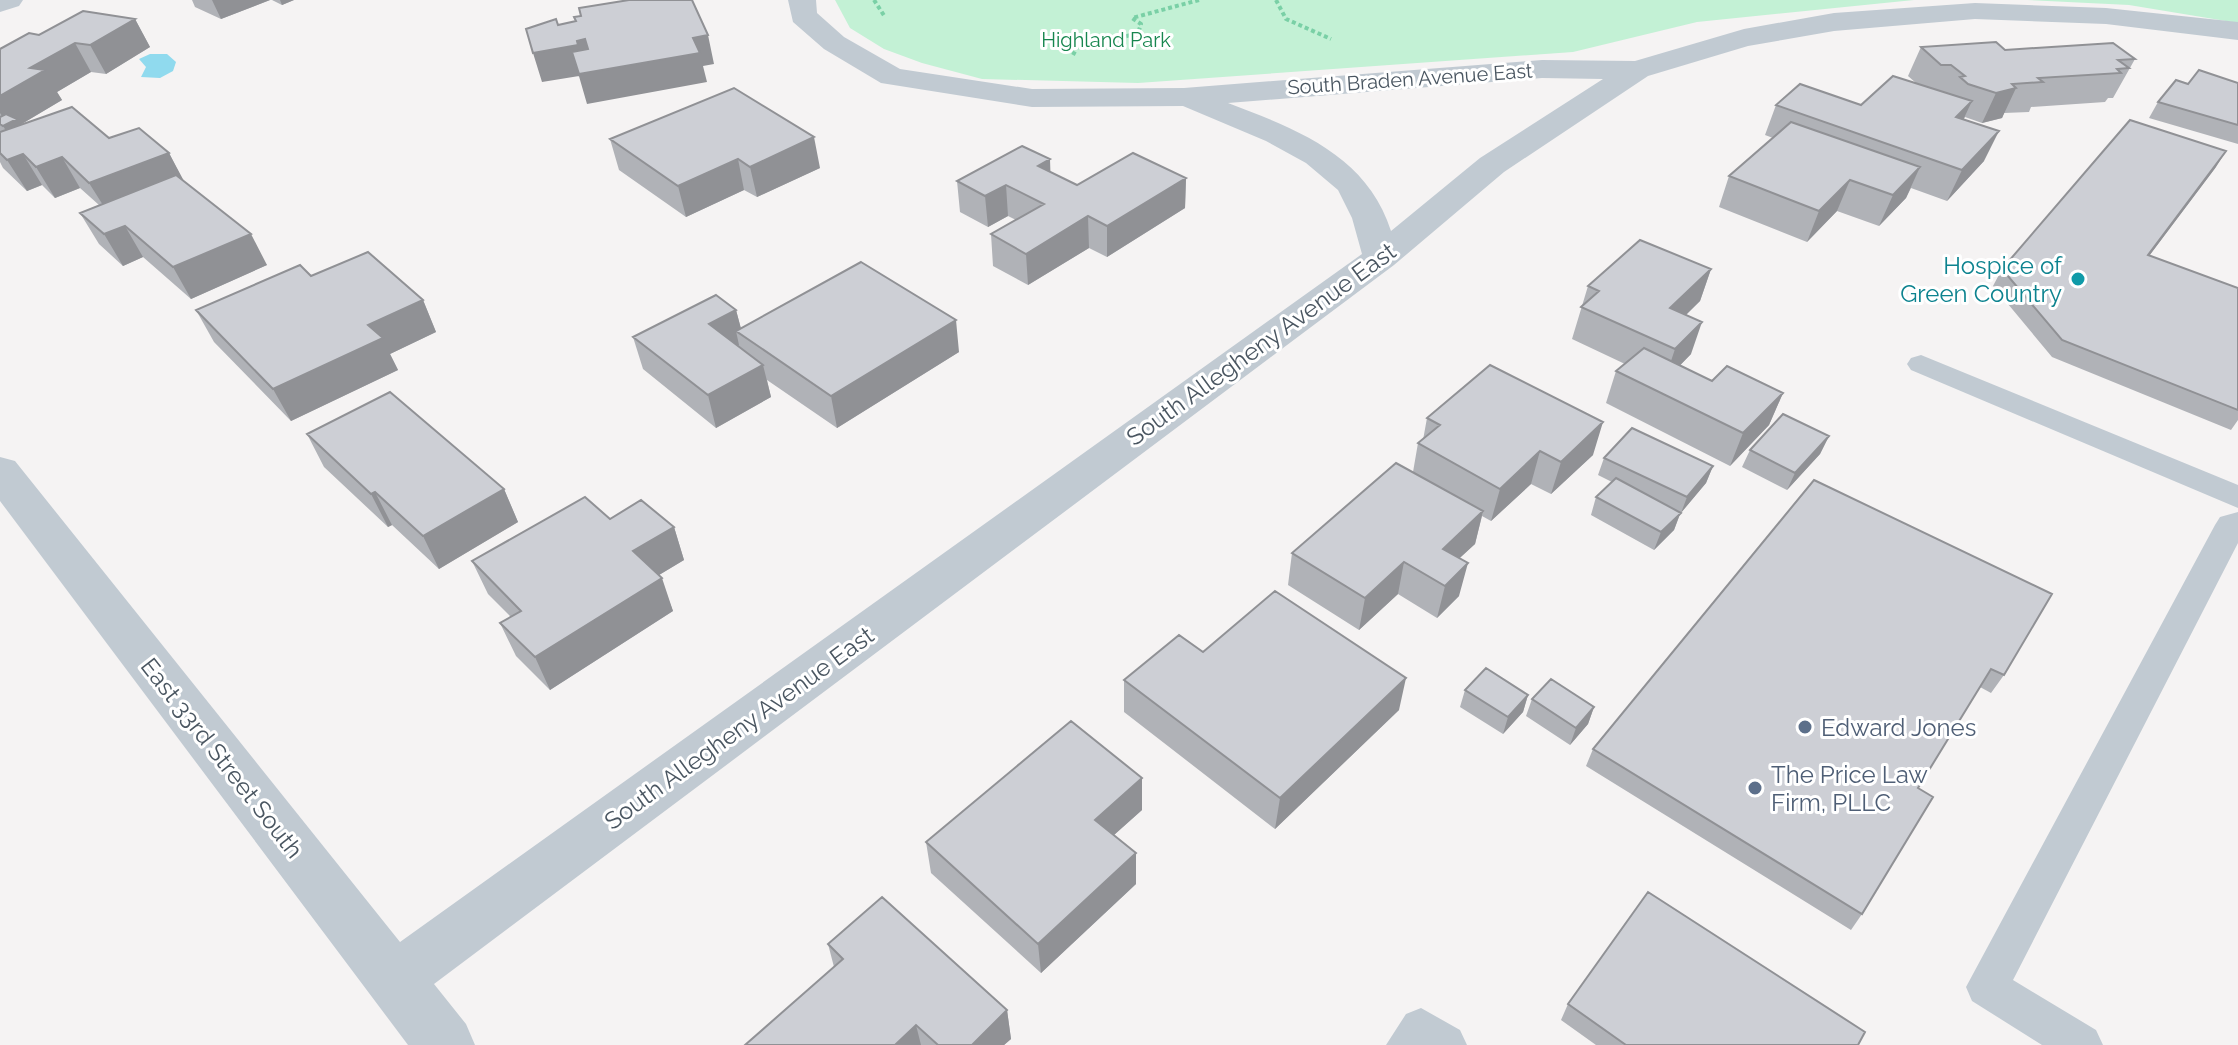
<svg xmlns="http://www.w3.org/2000/svg" width="2238" height="1045" viewBox="0 0 2238 1045" font-family="Raleway,sans-serif">
<rect width="100%" height="100%" fill="#f5f3f3"/>
<path fill="#c3f1d5" d="M 835,0 L 1914,0 L 1697,22 L 1573,52 L 1138,83 L 982,79 L 922,63 L 884,49 L 850,28 Z
M 2027,0 L 2238,0 L 2238,23 L 2129,5 Z"/>
<path fill="#90daee" d="M 150,54 L 167,54 L 176,62 L 173,71 L 160,78 L 141,77 L 146,67 L 139,59 Z"/>
<g fill="none" stroke-linecap="round" stroke-linejoin="round">
<path stroke="#7ad0a6" stroke-width="4" stroke-dasharray="4 3" stroke-linecap="butt" d="M 874,0 L 885,17
M 1276,0 L 1286,19 L 1331,39
M 1073,55 L 1081,40 L 1105,42 L 1138,33 L 1141,24 L 1132,18 L 1199,0"/>
<path fill="#c1cad2" fill-rule="evenodd" d="M 1921,355 L 2238,485 L 2238,508 L 1911,370 L 1907,364 L 1911,358 Z
M 2238,512 L 2238,543 L 2013,980 L 2096,1030 L 2103,1045 L 2042,1045 L 1972,1001 L 1966,987 L 2215,525 L 2220,517 Z
M 1421,1008 L 1460,1030 L 1467,1045 L 1386,1045 L 1406,1014 Z"/>
<path fill="#c1cad2" fill-rule="evenodd" d="M 0,0 L 23,0 L 19,6 L 0,12 Z
M 788,0 L 816,0 L 817,13 L 844,37 L 900,69 L 1032,89 L 1184,88 L 1542,60 L 1635,61 L 1744,29 L 1834,13 L 1975,3 L 2106,8 L 2238,22 L 2238,40 L 2106,24 L 1975,19 L 1834,31 L 1748,46 L 1648,76 L 1504,172 L 1394,265 L 434,984 L 466,1024 L 475,1045 L 408,1045 L 0,501 L 0,457 L 15,461 L 400,942 L 1362,254 L 1352,218 L 1338,190 L 1306,163 L 1266,141 L 1183,106 L 1032,107 L 881,83 L 824,49 L 793,22 ZM 1542,78 L 1603,79 L 1480,158 L 1391,231 C 1367,155 1296,129 1228,103 Z"/>
</g>
<path fill="#b0b2b7" d="M 192,0 L 270,0 L 221,19 L 195,7 Z
M 272,0 L 294,0 L 282,5 Z
M 135,19 L 150,47 L 106,74 L 91,72 L 57,92 L 62,100 L 20,125 L 109,138 L 169,153 L 183,181 L 267,265 L 191,299 L 143,257 L 123,266 L 99,244 L 80,213 L 99,205 L 80,188 L 55,198 L 42,185 L 27,191 L 3,168 L 0,162 L 0,113 L 2,115 L 0,113 L 0,49 L 39,35 Z
M 1921,47 L 2005,50 L 2135,59 L 2113,98 L 2108,98 L 2105,102 L 2031,107 L 2029,112 L 2004,113 L 2002,118 L 1982,123 L 1965,117 L 1964,119 L 1984,161 L 1947,201 L 1911,188 L 1906,198 L 1879,226 L 1837,211 L 1807,242 L 1719,207 L 1729,176 L 1773,138 L 1765,135 L 1776,105 L 1861,105 L 1916,83 L 1908,76 Z
M 2238,83 L 2238,144 L 2149,118 L 2158,102 L 2188,84 Z
M 610,139 L 820,168 L 757,197 L 744,190 L 686,217 L 619,170 Z
M 2216,167 L 2149,256 L 2238,288 L 2238,420 L 2231,430 L 2052,357 L 1993,286 L 2002,269 Z
M 1051,172 L 1077,185 L 1186,178 L 1185,208 L 1107,257 L 1089,248 L 1028,285 L 993,266 L 991,234 L 1016,220 L 1008,216 L 988,227 L 960,212 L 957,181 Z
M 1711,269 L 1700,301 L 1686,315 L 1691,354 L 1680,365 L 1712,381 L 1783,393 L 1769,425 L 1730,466 L 1606,403 L 1616,371 L 1625,364 L 1572,339 L 1588,286 Z
M 311,276 L 423,300 L 436,332 L 390,354 L 398,370 L 291,421 L 214,342 L 196,310 Z
M 736,310 L 741,329 L 959,352 L 837,428 L 767,380 L 771,397 L 716,428 L 643,369 L 633,337 Z
M 1427,418 L 1593,455 L 1551,494 L 1531,484 L 1491,521 L 1482,516 L 1475,544 L 1459,558 L 1459,596 L 1437,618 L 1398,594 L 1359,630 L 1288,585 L 1292,553 L 1413,472 L 1418,443 L 1423,440 Z
M 307,434 L 504,489 L 518,522 L 439,569 L 392,525 L 388,527 L 324,467 Z
M 1829,436 L 1820,454 L 1787,490 L 1742,467 L 1750,450 Z
M 1604,458 L 1713,466 L 1706,483 L 1680,514 L 1674,530 L 1654,550 L 1591,515 L 1596,497 L 1612,482 L 1598,475 Z
M 1814,480 L 2004,675 L 1991,693 L 1980,687 L 1918,788 L 1862,914 L 1851,930 L 1586,766 L 1593,749 Z
M 610,519 L 674,527 L 684,560 L 659,575 L 673,611 L 550,690 L 516,656 L 500,623 L 511,617 L 488,594 L 472,561 Z
M 1203,652 L 1399,710 L 1275,829 L 1124,712 L 1124,680 Z
M 1465,690 L 1528,695 L 1523,712 L 1503,734 L 1460,707 Z
M 1532,699 L 1594,707 L 1588,724 L 1570,745 L 1526,716 Z
M 1142,778 L 1142,810 L 1114,835 L 1136,884 L 1041,973 L 931,873 L 926,842 Z
M 828,944 L 1007,1010 L 1011,1039 L 1004,1045 L 745,1045 L 834,967 Z
M 1568,1004 L 1858,1045 L 1596,1045 L 1561,1020 Z"/>
<path fill="#909195" d="M 212,0 L 270,0 L 221,19 Z
M 280,0 L 294,0 L 282,5 Z
M 135,19 L 150,47 L 106,74 L 90,45 Z
M 708,35 L 714,64 L 703,66 L 707,82 L 587,104 L 572,52 L 579,76 L 542,82 L 533,53 L 585,39 L 693,38 Z
M 75,43 L 91,72 L 57,92 L 62,100 L 20,125 L 13,142 L 3,126 L 7,124 L 0,113 L 0,96 L 30,68 Z
M 2016,88 L 2002,118 L 1982,123 L 1996,93 Z
M 1972,101 L 1958,131 L 1956,117 Z
M 1999,131 L 1984,161 L 1947,201 L 1962,170 Z
M 814,137 L 820,168 L 757,197 L 750,167 Z
M 2226,151 L 2216,167 L 2137,272 L 2148,255 Z
M 169,153 L 185,183 L 108,213 L 89,183 Z
M 23,154 L 42,185 L 27,191 L 7,160 Z
M 62,157 L 80,188 L 55,198 L 36,167 Z
M 738,159 L 744,190 L 686,217 L 678,186 Z
M 1050,159 L 1051,190 L 1038,166 Z
M 1920,167 L 1906,198 L 1879,226 L 1893,195 Z
M 1186,178 L 1185,208 L 1107,257 L 1107,226 Z
M 1850,180 L 1837,211 L 1807,242 L 1819,211 Z
M 1006,185 L 1008,216 L 988,227 L 985,196 Z
M 1088,216 L 1089,248 L 1028,285 L 1026,254 Z
M 125,226 L 143,257 L 123,266 L 104,234 Z
M 251,234 L 267,265 L 191,299 L 173,267 Z
M 1711,269 L 1700,301 L 1660,340 L 1670,308 Z
M 423,300 L 436,332 L 390,354 L 398,370 L 291,421 L 273,389 L 368,325 Z
M 736,310 L 743,336 L 736,331 L 739,345 L 717,356 L 709,324 Z
M 956,320 L 959,352 L 837,428 L 831,396 Z
M 1702,322 L 1691,354 L 1664,382 L 1675,349 Z
M 763,365 L 771,397 L 716,428 L 708,395 Z
M 1783,393 L 1769,425 L 1730,466 L 1743,433 Z
M 1603,422 L 1593,455 L 1551,494 L 1561,462 Z
M 1829,436 L 1820,454 L 1787,490 L 1795,473 Z
M 1540,451 L 1531,484 L 1491,521 L 1500,489 Z
M 1713,466 L 1706,483 L 1680,514 L 1674,530 L 1654,550 L 1661,532 L 1681,513 L 1687,497 Z
M 504,489 L 518,522 L 439,569 L 423,536 Z
M 375,492 L 392,525 L 388,527 L 371,494 Z
M 1483,511 L 1475,544 L 1435,581 L 1443,549 Z
M 674,527 L 684,560 L 644,584 L 633,551 Z
M 1404,562 L 1398,594 L 1359,630 L 1365,598 Z
M 1468,563 L 1459,596 L 1437,618 L 1445,586 Z
M 662,578 L 673,611 L 550,690 L 535,657 Z
M 1406,678 L 1399,710 L 1275,829 L 1280,798 Z
M 1528,695 L 1523,712 L 1503,734 L 1508,717 Z
M 1594,707 L 1588,724 L 1570,745 L 1576,728 Z
M 1142,778 L 1142,810 L 1096,851 L 1095,820 Z
M 1136,853 L 1136,884 L 1041,973 L 1038,944 Z
M 1007,1010 L 1011,1039 L 1004,1045 L 972,1045 Z
M 916,1025 L 921,1045 L 895,1045 Z"/>
<path fill="#cdcfd5" stroke="#909195" stroke-width="2" d="M 629,0 L 692,0 L 708,35 L 693,38 L 700,53 L 579,74 L 572,52 L 588,49 L 585,39 L 577,41 L 578,45 L 533,53 L 526,29 L 556,19 L 558,25 L 576,21 L 574,17 L 581,16 L 579,8 Z
M 83,11 L 135,19 L 90,45 L 75,43 L 30,68 L 45,70 L 0,96 L 0,49 L 29,33 L 39,35 Z
M 1996,42 L 2005,50 L 2113,43 L 2135,59 L 2118,60 L 2129,68 L 2117,69 L 2121,73 L 2038,78 L 2043,82 L 2012,84 L 2016,88 L 1996,93 L 1968,84 L 1960,77 L 1965,76 L 1951,65 L 1941,65 L 1921,47 Z
M 2199,70 L 2238,83 L 2238,125 L 2158,102 L 2176,80 L 2188,84 Z
M 1893,76 L 1972,101 L 1956,117 L 1999,131 L 1962,170 L 1776,105 L 1800,84 L 1861,105 Z
M 734,88 L 814,137 L 750,167 L 738,159 L 678,186 L 610,139 Z
M 72,107 L 109,138 L 139,128 L 169,153 L 89,183 L 62,157 L 36,167 L 23,154 L 7,160 L 0,153 L 0,132 Z
M 6,114 L 17,119 L 3,126 L 0,124 L 0,117 Z
M 2130,120 L 2226,151 L 2148,255 L 2238,288 L 2238,410 L 2062,340 L 2002,269 Z
M 1791,122 L 1920,167 L 1893,195 L 1850,180 L 1819,211 L 1729,176 Z
M 1022,146 L 1050,159 L 1038,166 L 1077,185 L 1133,153 L 1186,178 L 1107,226 L 1088,216 L 1026,254 L 991,234 L 1044,204 L 1006,185 L 985,196 L 957,181 Z
M 176,175 L 251,234 L 173,267 L 125,226 L 104,234 L 80,213 Z
M 1640,240 L 1711,269 L 1670,308 L 1702,322 L 1675,349 L 1581,307 L 1599,291 L 1588,286 Z
M 368,252 L 423,300 L 368,325 L 383,338 L 273,389 L 196,310 L 300,265 L 311,276 Z
M 861,262 L 956,320 L 831,396 L 736,331 Z
M 716,295 L 736,310 L 709,324 L 763,365 L 708,395 L 633,337 Z
M 1644,348 L 1712,381 L 1727,366 L 1783,393 L 1743,433 L 1616,371 Z
M 1490,365 L 1603,422 L 1561,462 L 1540,451 L 1500,489 L 1418,443 L 1440,425 L 1427,418 Z
M 390,392 L 504,489 L 423,536 L 375,492 L 371,494 L 307,434 Z
M 1783,414 L 1829,436 L 1795,473 L 1750,450 Z
M 1632,428 L 1713,466 L 1687,497 L 1604,458 Z
M 1396,463 L 1483,511 L 1443,549 L 1468,563 L 1445,586 L 1404,562 L 1365,598 L 1292,553 Z
M 1616,478 L 1681,513 L 1661,532 L 1596,497 Z
M 1814,480 L 2052,594 L 2004,675 L 1991,669 L 1918,788 L 1933,797 L 1862,914 L 1593,749 Z
M 585,497 L 610,519 L 641,500 L 674,527 L 633,551 L 662,578 L 535,657 L 500,623 L 521,611 L 472,561 Z
M 1275,591 L 1406,678 L 1280,798 L 1124,680 L 1179,635 L 1203,652 Z
M 1486,668 L 1528,695 L 1508,717 L 1465,690 Z
M 1551,679 L 1594,707 L 1576,728 L 1532,699 Z
M 1071,721 L 1142,778 L 1095,820 L 1136,853 L 1038,944 L 926,842 Z
M 1648,892 L 1865,1032 L 1858,1045 L 1626,1045 L 1568,1004 Z
M 882,897 L 1007,1010 L 972,1045 L 938,1045 L 916,1025 L 895,1045 L 745,1045 L 843,959 L 828,944 Z"/>
<circle fill="#0f9aa8" stroke="#fff" stroke-width="3" cx="2078" cy="279" r="8"/>
<g fill="#5c6f8a" stroke="#fff" stroke-width="3">
<circle cx="1805" cy="727" r="8"/>
<circle cx="1755" cy="788" r="8"/>
</g>
<g text-anchor="middle" dominant-baseline="central" stroke-width="6" stroke-linejoin="round" paint-order="stroke">
<g font-size="20" fill="#17864f" stroke="#fff">
<text x="1106" y="40">Highland Park</text>
</g>
<g font-size="20" fill="#4a5661" stroke="#fff">
<text transform="translate(1410 79) rotate(-4)">South Braden Avenue East</text>
</g>
<g font-size="24" fill="#0d838f" stroke="#fff" text-anchor="end">
<text x="2062" y="265">Hospice of<tspan x="2062" dy="28">Green Country</tspan></text>
</g>
<g font-size="24" fill="#4a5661" stroke="#fff">
<text transform="translate(1261 344) rotate(-36)">South Allegheny Avenue East</text>
<text transform="translate(739 728) rotate(-36)">South Allegheny Avenue East</text>
<text transform="translate(222 758) rotate(52)">East 33rd Street South</text>
</g>
<g font-size="24" fill="#4e5e75" stroke="#fff" text-anchor="start">
<text x="1821" y="727">Edward Jones</text>
<text x="1771" y="774">The Price Law<tspan x="1771" dy="28">Firm, PLLC</tspan></text>
</g>
</g>
</svg>
